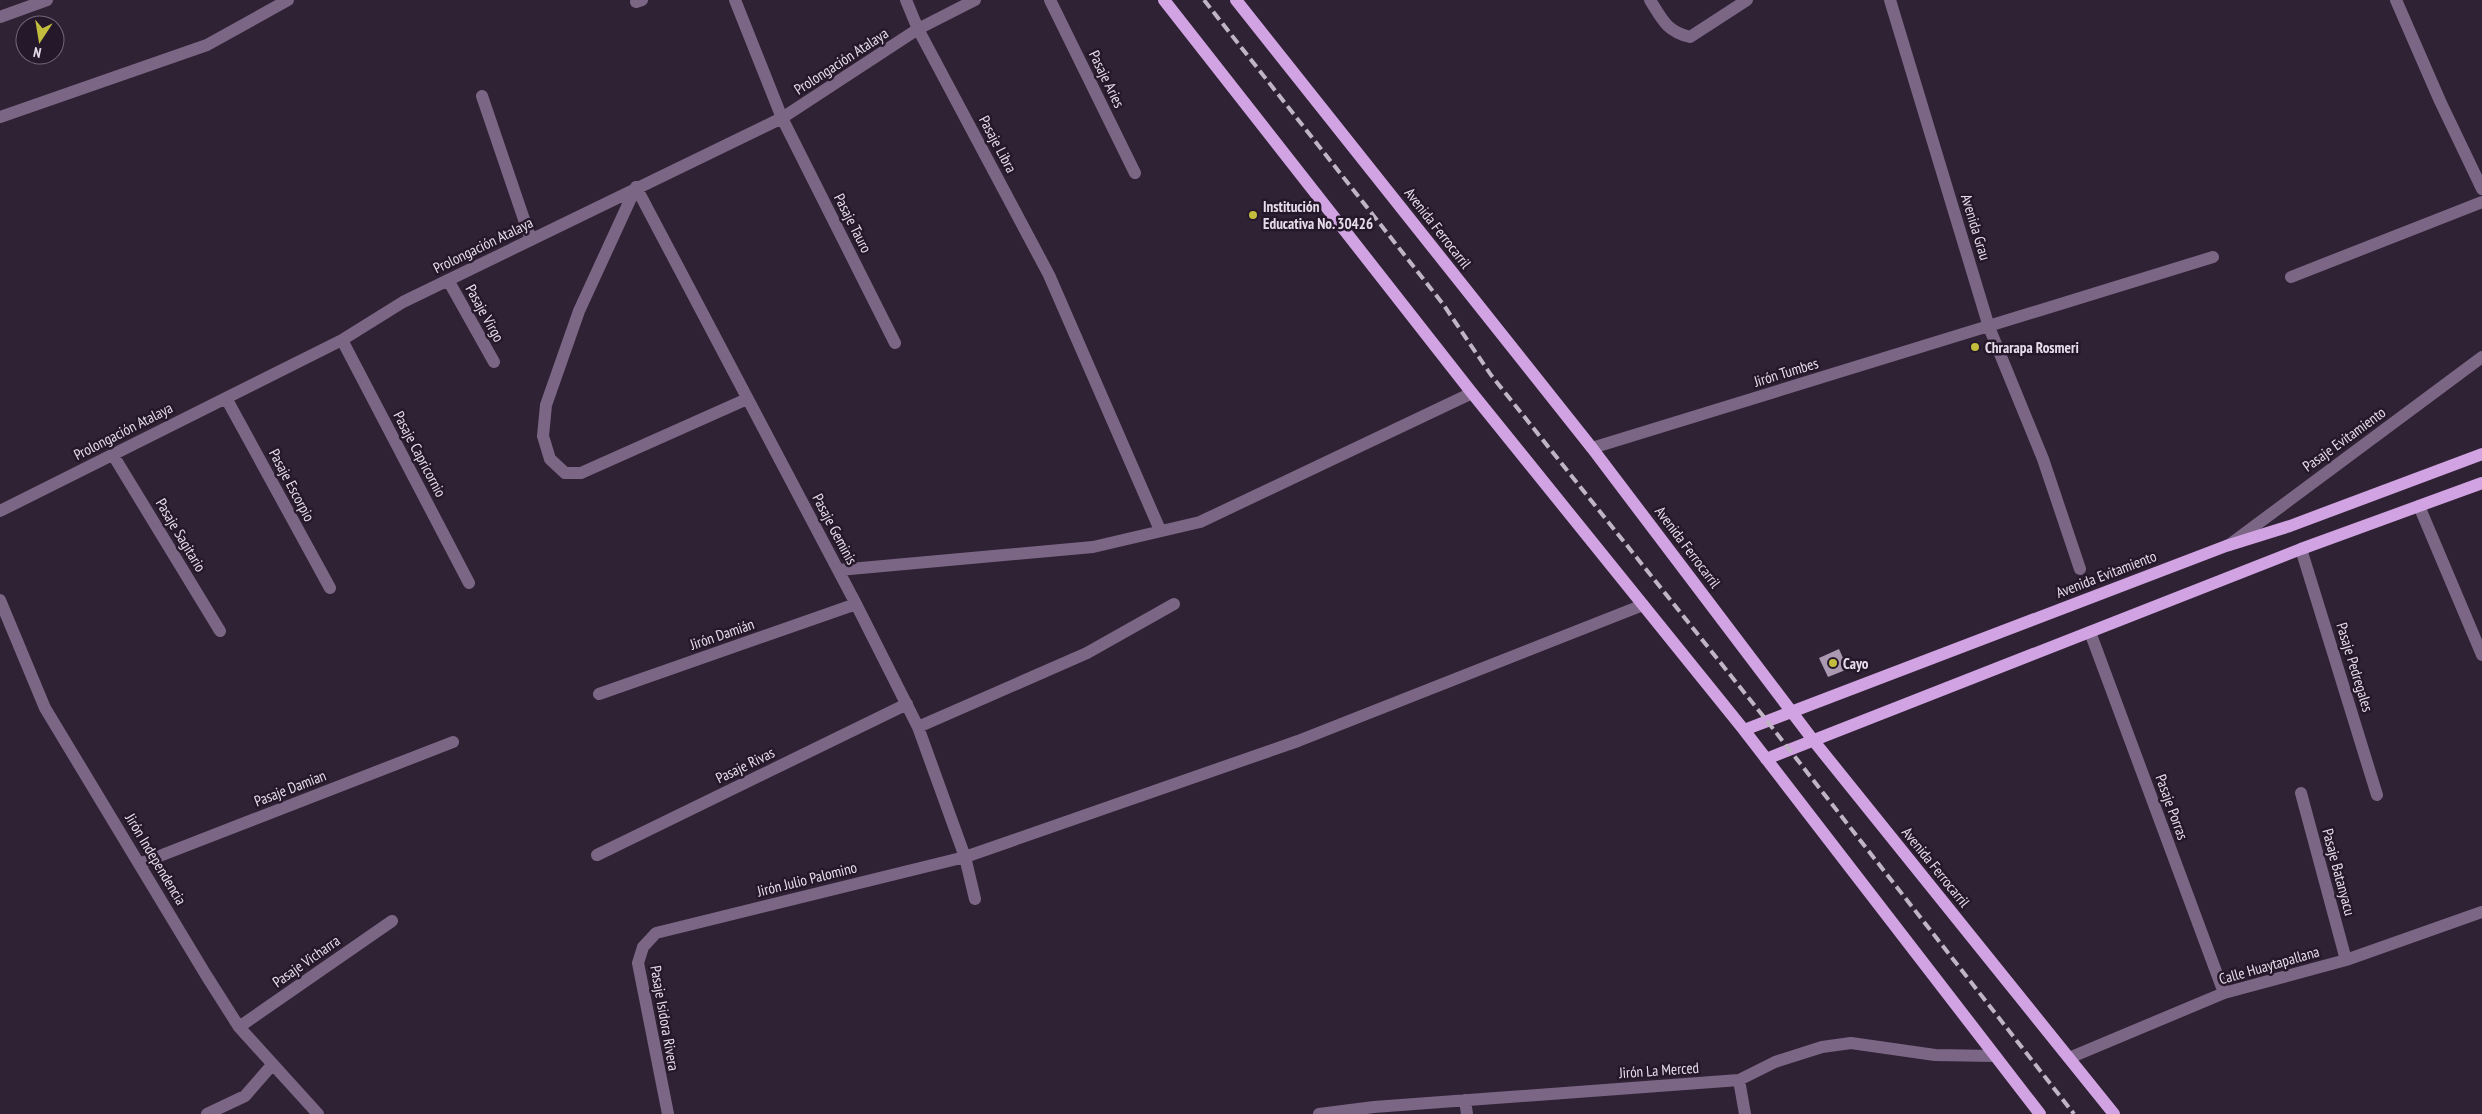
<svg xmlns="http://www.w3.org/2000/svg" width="2482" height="1114" viewBox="0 0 2482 1114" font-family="'PT Sans Narrow',sans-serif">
<rect width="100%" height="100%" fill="#302235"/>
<path fill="#ab99b2" d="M 1839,649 L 1848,669 L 1828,677 L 1819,658 Z"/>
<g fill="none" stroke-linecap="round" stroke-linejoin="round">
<path stroke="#7c6685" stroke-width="12" d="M 735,0 L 782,118 L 895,343
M 906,0 L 918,29 L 1049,275 L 1160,530
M 1050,0 L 1135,173
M 1650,0 C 1662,19 1666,31 1690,37 L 1747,0
M 1890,0 L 1989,327 L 2043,459 L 2080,569
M 2396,0 L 2440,101 L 2482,189
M 636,2 L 642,0
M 0,17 L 47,0
M 482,96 L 531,240
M 0,117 L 207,45 L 288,0
M 636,187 L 856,604 L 918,727 L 965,857 L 975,899
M 636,187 L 579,311 L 546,405 L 543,436 L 550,459 L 565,473 L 581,473 L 747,399
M 2291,277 L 2482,202
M 448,280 L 494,362
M 342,340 L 469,583
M 226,398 L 330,588
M 1592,448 L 2213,257
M 113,455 L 220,631
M 2419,506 L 2482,655
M 0,511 L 342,340 L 403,302 L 782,118 L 918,29 L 975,0
M 2229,545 L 2482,357
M 2301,549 L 2377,795
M 839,570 L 1093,547 L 1200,522 L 1472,393
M 0,600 L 45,708 L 206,975 L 239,1027 L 318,1114
M 2090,632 L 2224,993
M 599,694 L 856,604
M 918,727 L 1087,653 L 1174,604
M 2301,793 L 2346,960
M 597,855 L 907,704
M 139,864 L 453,742
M 239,1027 L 392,921
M 2069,1058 L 2224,993 L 2346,960 L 2482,912
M 1739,1080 L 1745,1114
M 1465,1100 L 1467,1114
M 207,1114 L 245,1096 L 272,1065
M 668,1114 L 638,963 L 643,947 L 656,933 L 965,857 L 1298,741 L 1643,605
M 1319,1114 L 1374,1107 L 1739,1080 L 1775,1062 L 1822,1047 L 1851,1043 L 1935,1055 L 1995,1056"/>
<path stroke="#d1a3e3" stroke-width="12" d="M 1164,0 L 1472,393 L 1744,730 L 2040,1114
M 1236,0 L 1592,448 L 1813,740 L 2114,1114
M 1744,730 L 2226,546 L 2290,526 L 2482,454
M 1766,759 L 2301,549 L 2482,483"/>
<path stroke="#c0b5c4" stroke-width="4" stroke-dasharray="10 5" stroke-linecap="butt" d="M 1204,0 L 1443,304 L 1491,375 L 1767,721 L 2074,1114"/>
</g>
<g fill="#c3bd3e" stroke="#26182b" stroke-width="2">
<circle cx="1253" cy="215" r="5"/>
<circle cx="1975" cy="347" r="5"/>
<circle cx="1833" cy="663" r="5"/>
</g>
<g text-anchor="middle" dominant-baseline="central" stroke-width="5" stroke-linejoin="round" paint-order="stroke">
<g font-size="15" fill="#e7ddea" stroke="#26182b">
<text transform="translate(841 61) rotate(-33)">Prolongación Atalaya</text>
<text transform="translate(1107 79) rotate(64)">Pasaje Aries</text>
<text transform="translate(998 144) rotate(62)">Pasaje Libra</text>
<text transform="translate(853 223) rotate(63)">Pasaje Tauro</text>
<text transform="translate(1976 227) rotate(73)">Avenida Grau</text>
<text transform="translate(1438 228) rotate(52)">Avenida Ferrocarril</text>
<text transform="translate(483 245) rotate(-26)">Prolongación Atalaya</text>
<text transform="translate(485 313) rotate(61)">Pasaje Virgo</text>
<text transform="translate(1786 372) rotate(-17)">Jirón Tumbes</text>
<text transform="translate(123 431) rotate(-27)">Prolongación Atalaya</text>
<text transform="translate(2344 439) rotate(-36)">Pasaje Evitamiento</text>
<text transform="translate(420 454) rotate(62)">Pasaje Capricornio</text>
<text transform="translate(292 485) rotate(62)">Pasaje Escorpio</text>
<text transform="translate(835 529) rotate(62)">Pasaje Geminis</text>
<text transform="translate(181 535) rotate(59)">Pasaje Sagitario</text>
<text transform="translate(1688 547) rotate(53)">Avenida Ferrocarril</text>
<text transform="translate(2106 574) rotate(-21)">Avenida Evitamiento</text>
<text transform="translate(722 634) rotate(-19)">Jirón Damián</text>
<text transform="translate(2355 667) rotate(73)">Pasaje Pedregales</text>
<text transform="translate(745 765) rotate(-26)">Pasaje Rivas</text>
<text transform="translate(290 788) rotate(-21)">Pasaje Damian</text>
<text transform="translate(2172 807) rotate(70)">Pasaje Porras</text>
<text transform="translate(156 859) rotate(59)">Jirón Independencia</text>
<text transform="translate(1936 867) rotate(51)">Avenida Ferrocarril</text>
<text transform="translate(2339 872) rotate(75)">Pasaje Batanyacu</text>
<text transform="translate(807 879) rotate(-14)">Jirón Julio Palomino</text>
<text transform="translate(306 961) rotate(-35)">Pasaje Vicharra</text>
<text transform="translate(2269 965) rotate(-16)">Calle Huaytapallana</text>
<text transform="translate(665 1018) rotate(80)">Pasaje Isidora Rivera</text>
<text transform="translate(1659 1070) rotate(-4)">Jirón La Merced</text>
</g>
<g font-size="15" font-weight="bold" fill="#e7ddea" stroke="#26182b" text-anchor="start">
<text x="1263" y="206">Institución<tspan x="1263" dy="17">Educativa No. 30426</tspan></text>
<text x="1985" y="347">Chrarapa Rosmeri</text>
<text x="1843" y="663">Cayo</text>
</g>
</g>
<g transform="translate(40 40) rotate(192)"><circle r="24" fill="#26182b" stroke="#736777"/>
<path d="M0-4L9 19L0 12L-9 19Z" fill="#c3bd3e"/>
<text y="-8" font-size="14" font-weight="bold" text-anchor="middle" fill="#e7ddea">N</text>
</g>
</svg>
